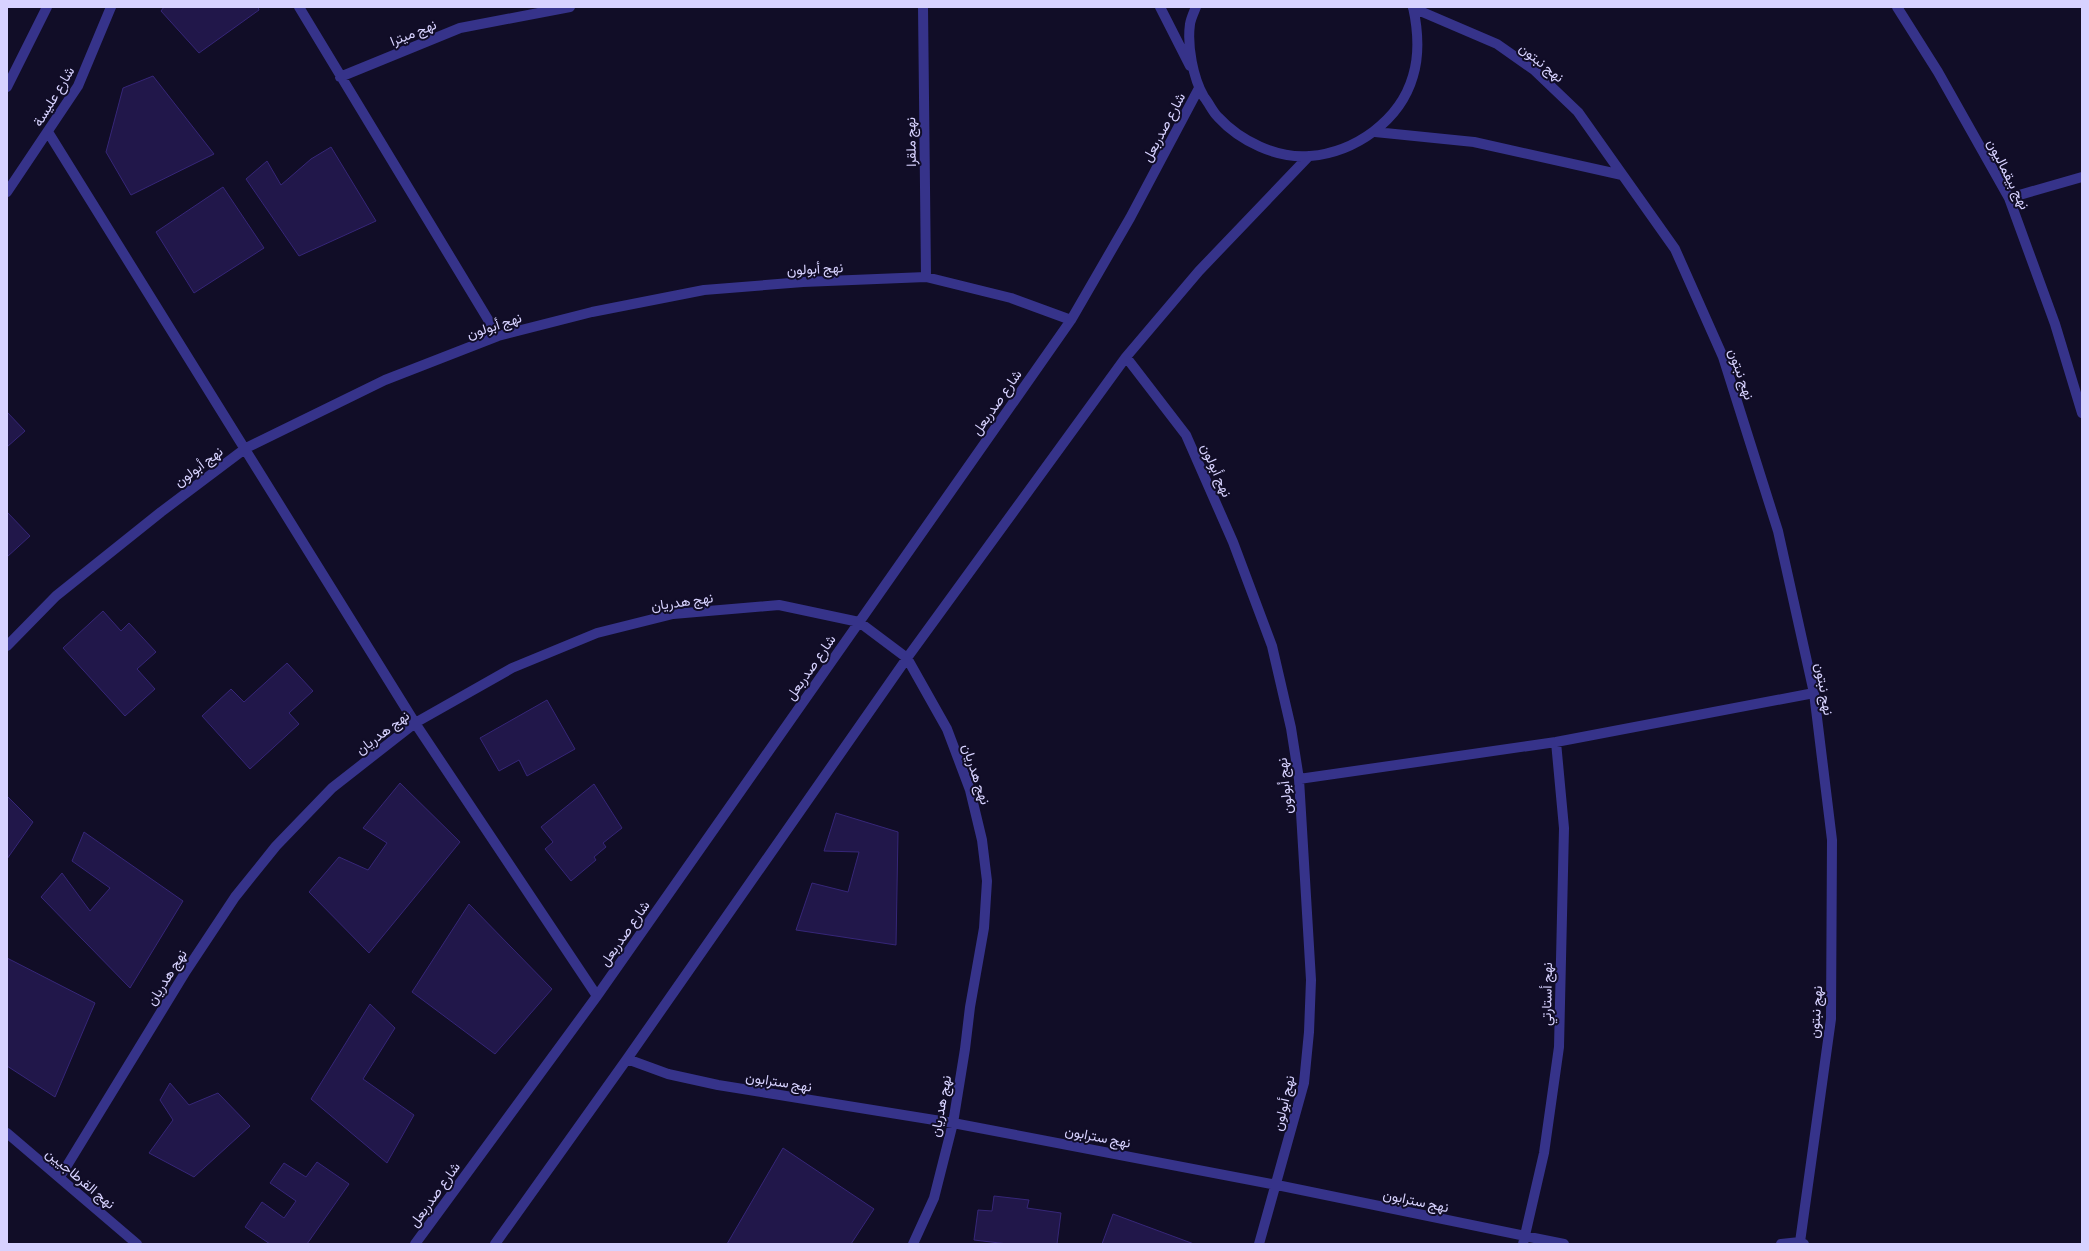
<svg xmlns="http://www.w3.org/2000/svg" width="2089" height="1251" viewBox="0 0 2089 1251" font-family="Commissioner,Vazirmatn,sans-serif">
<rect width="100%" height="100%" fill="#110d27"/>
<path fill="#21174a" stroke="#362678" d="M 164,7 L 258,7 L 259,10 L 199,53 L 161,11 Z
M 153,76 L 214,154 L 131,195 L 106,152 L 123,88 Z
M 331,147 L 376,221 L 299,256 L 246,179 L 267,161 L 281,185 L 311,159 Z
M 223,187 L 264,248 L 194,293 L 156,232 Z
M 7,412 L 25,431 L 7,447 Z
M 7,512 L 30,536 L 7,557 Z
M 103,611 L 121,631 L 129,623 L 156,652 L 137,669 L 155,689 L 125,716 L 63,648 Z
M 287,663 L 313,691 L 289,713 L 299,724 L 250,769 L 202,716 L 231,689 L 244,702 Z
M 547,700 L 575,749 L 527,776 L 519,760 L 499,771 L 480,738 Z
M 400,783 L 460,842 L 369,953 L 309,892 L 339,857 L 368,870 L 387,843 L 363,828 Z
M 594,784 L 622,828 L 603,843 L 606,847 L 594,857 L 596,860 L 571,881 L 545,849 L 553,842 L 541,827 Z
M 7,796 L 33,822 L 7,859 Z
M 836,813 L 898,832 L 896,945 L 796,930 L 812,883 L 848,892 L 859,852 L 824,851 Z
M 84,832 L 183,901 L 130,988 L 41,897 L 62,873 L 90,911 L 110,888 L 72,861 Z
M 469,904 L 552,989 L 495,1054 L 412,992 Z
M 7,958 L 95,1003 L 55,1097 L 7,1066 Z
M 370,1004 L 395,1028 L 363,1079 L 414,1115 L 387,1163 L 311,1099 Z
M 170,1083 L 189,1105 L 218,1093 L 250,1126 L 194,1177 L 149,1153 L 173,1120 L 160,1100 Z
M 783,1148 L 874,1209 L 851,1244 L 727,1244 Z
M 317,1162 L 349,1184 L 307,1244 L 270,1244 L 245,1227 L 262,1202 L 284,1218 L 296,1201 L 270,1183 L 284,1163 L 306,1177 Z
M 994,1196 L 1029,1200 L 1027,1208 L 1061,1213 L 1057,1244 L 1008,1244 L 974,1240 L 978,1210 L 992,1211 Z
M 1113,1214 L 1194,1244 L 1102,1244 Z"/>
<g fill="none" stroke-linecap="round" stroke-linejoin="round">
<path stroke="#36338a" stroke-width="10" d="M 299,7 L 498,336
M 923,7 L 926,277
M 1160,7 L 1190,66
M 1196,7 C 1194,12 1191,18 1190,24 C 1187,46 1193,78 1204,97 C 1209,103 1212,111 1218,117 C 1240,141 1277,159 1310,156 C 1355,152 1400,121 1413,76 C 1420,53 1418,30 1413,7
M 1897,7 L 1938,72 L 2009,198 L 2055,324 L 2082,413
M 1413,8 L 1497,44 L 1534,70 L 1578,112 L 1675,249 L 1723,357 L 1778,531 L 1814,693 L 1832,840 L 1831,1019 L 1800,1242
M 340,77 L 460,28 L 570,7
M 7,87 L 47,7
M 48,132 L 415,723 L 597,996
M 1375,132 L 1474,142 L 1622,175
M 7,192 L 78,86 L 111,7
M 2009,198 L 2082,177
M 1126,357 L 1186,435 L 1233,542 L 1272,646 L 1291,728 L 1299,779 L 1311,980 L 1309,1032 L 1304,1083 L 1259,1244
M 7,646 L 56,596 L 161,512 L 246,448 L 385,380 L 498,336 L 592,312 L 704,290 L 803,282 L 926,277 L 1011,298 L 1071,320
M 1299,779 L 1556,742 L 1814,693
M 627,1059 L 668,1074 L 718,1085 L 953,1123 L 1277,1185 L 1564,1244
M 7,1133 L 137,1244
M 60,1177 L 186,971 L 235,897 L 276,846 L 332,788 L 415,723 L 512,668 L 597,633 L 673,614 L 779,605 L 859,622 L 907,658 L 947,729 L 970,790 L 982,840 L 987,881 L 984,928 L 970,1007 L 965,1049 L 953,1123 L 934,1198 L 913,1244
M 415,1244 L 597,996 L 1071,320 L 1130,218 L 1199,88
M 495,1244 L 627,1059 L 907,658 L 1126,357 L 1199,271 L 1309,156
M 1523,1244 L 1544,1153 L 1559,1047 L 1564,828 L 1556,742
M 1781,1244 L 1800,1242 L 1804,1244"/>
</g>
<g text-anchor="middle" dominant-baseline="central" stroke-width="4" stroke-linejoin="round" paint-order="stroke">
<g font-size="14" fill="#d7d2ff" stroke="#110d27">
<text transform="translate(413 32) rotate(-22)">نهج ميترا</text>
<text transform="translate(1542 62) rotate(39)">نهج نبتون</text>
<text transform="translate(53 96) rotate(-59)">شارع عليسة</text>
<text transform="translate(1163 127) rotate(-62)">شارع صدربعل</text>
<text transform="translate(910 142) rotate(-91)">نهج ملقرا</text>
<text transform="translate(2009 174) rotate(63)">نهج بيقماليون</text>
<text transform="translate(815 268) rotate(-3)">نهج أبولون</text>
<text transform="translate(494 325) rotate(-18)">نهج أبولون</text>
<text transform="translate(1742 374) rotate(71)">نهج نبتون</text>
<text transform="translate(996 402) rotate(-55)">شارع صدربعل</text>
<text transform="translate(198 466) rotate(-37)">نهج أبولون</text>
<text transform="translate(1217 470) rotate(66)">نهج أبولون</text>
<text transform="translate(682 601) rotate(-8)">نهج هدريان</text>
<text transform="translate(810 667) rotate(-55)">شارع صدربعل</text>
<text transform="translate(1825 689) rotate(80)">نهج نبتون</text>
<text transform="translate(382 732) rotate(-37)">نهج هدريان</text>
<text transform="translate(977 774) rotate(72)">نهج هدريان</text>
<text transform="translate(1284 786) rotate(-96)">نهج أبولون</text>
<text transform="translate(624 933) rotate(-55)">شارع صدربعل</text>
<text transform="translate(166 977) rotate(-58)">نهج هدريان</text>
<text transform="translate(1546 994) rotate(-89)">نهج أستارتي</text>
<text transform="translate(1815 1012) rotate(-86)">نهج نبتون</text>
<text transform="translate(779 1081) rotate(9)">نهج سترابون</text>
<text transform="translate(1283 1103) rotate(-77)">نهج أبولون</text>
<text transform="translate(940 1106) rotate(-79)">نهج هدريان</text>
<text transform="translate(1098 1136) rotate(11)">نهج سترابون</text>
<text transform="translate(81 1178) rotate(40)">نهج القرطاجيين</text>
<text transform="translate(434 1194) rotate(-54)">شارع صدربعل</text>
<text transform="translate(1416 1200) rotate(12)">نهج سترابون</text>
</g>
</g>
<rect width="2089" height="1251" fill="none" stroke="#d7d2ff" stroke-width="16"/>
</svg>
